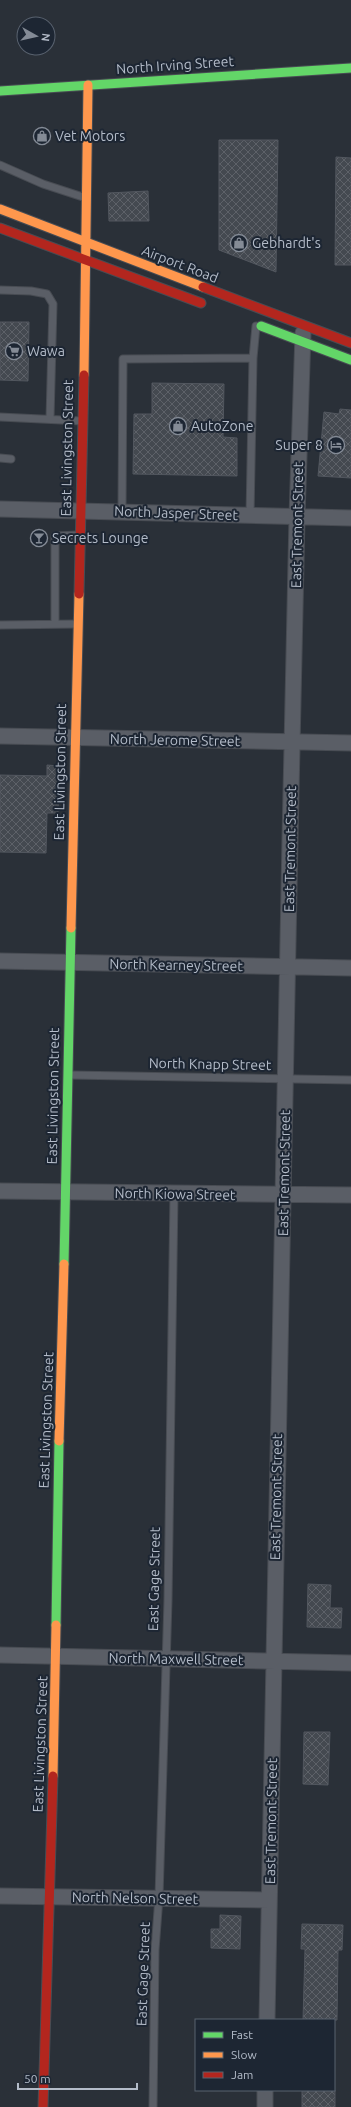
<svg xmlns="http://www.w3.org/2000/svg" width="351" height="2107" viewBox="0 0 351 2107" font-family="Ubuntu,sans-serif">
<defs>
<pattern id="building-cross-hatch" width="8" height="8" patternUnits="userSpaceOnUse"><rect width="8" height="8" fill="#444950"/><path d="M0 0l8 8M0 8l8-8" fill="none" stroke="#5d6168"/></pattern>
</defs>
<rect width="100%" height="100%" fill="#2a3038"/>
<path fill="url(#building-cross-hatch)" stroke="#52575f" d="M 219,140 L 278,140 L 276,272 L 219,250 Z
M 336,157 L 351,158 L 351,265 L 335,265 Z
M 148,191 L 149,221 L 109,221 L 108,193 Z
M 0,322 L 29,322 L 28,381 L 0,380 Z
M 152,383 L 224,384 L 223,437 L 237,438 L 237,476 L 133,474 L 134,414 L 152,414 Z
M 340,409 L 351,410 L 351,478 L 318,476 L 324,412 L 339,414 Z
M 47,765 L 59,766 L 58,813 L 47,813 L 46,853 L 0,852 L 0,775 L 47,776 Z
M 308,1584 L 331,1585 L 330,1608 L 342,1608 L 341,1628 L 307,1627 Z
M 304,1732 L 330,1732 L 328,1785 L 303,1784 Z
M 220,1915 L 241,1916 L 240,1949 L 211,1948 L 211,1929 L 220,1929 Z
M 302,1924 L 343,1925 L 342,1950 L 338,1950 L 337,2020 L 303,2020 L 305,1949 L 301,1949 Z
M 302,2090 L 335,2090 L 335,2107 L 302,2107 Z"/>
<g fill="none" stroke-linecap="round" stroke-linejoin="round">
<g stroke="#484c53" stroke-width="9">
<path id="lane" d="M 0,165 L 43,184 L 86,198
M 0,290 L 31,291 L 47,294 L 53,304 L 50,419
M 253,358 L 256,326
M 0,417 L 82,421
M 0,458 L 11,459
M 122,511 L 123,359 L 253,358 L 250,516
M 55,624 L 55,536 L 79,535
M 0,625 L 77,624
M 70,1075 L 351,1080
M 153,2107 L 155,1950 L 159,1897 L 168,1600 L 174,1194"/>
</g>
<g stroke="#484c53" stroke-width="17">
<path id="street" d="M 0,509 L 351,518
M 0,736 L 351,743
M 0,961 L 351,968
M 0,1191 L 351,1195
M 0,1655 L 351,1663
M 0,1896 L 269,1900
M 267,2020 L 290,839 L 297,517 L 303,333
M 265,2107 L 265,2090"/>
</g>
<g stroke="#484c53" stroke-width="11">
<path id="fast" d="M 0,91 L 351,68
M 261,326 L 351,360
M 64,1264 L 71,928
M 56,1625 L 59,1441"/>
</g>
<g stroke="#484c53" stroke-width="11">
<path id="slow" d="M 0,209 L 203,287
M 84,375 L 88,85
M 71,928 L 79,594
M 59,1441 L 64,1264
M 53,1776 L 56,1625"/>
</g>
<g stroke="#484c53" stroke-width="11">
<path id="jam" d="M 0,228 L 201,303
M 203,287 L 351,343
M 79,594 L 84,375
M 43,2107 L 53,1776"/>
</g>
<use href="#lane" stroke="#5a5e66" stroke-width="7"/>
<use href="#street" stroke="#5a5e66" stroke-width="15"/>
<use href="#fast" stroke="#63d668" stroke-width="9"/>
<use href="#slow" stroke="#ff974d" stroke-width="9"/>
<use href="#jam" stroke="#b3261e" stroke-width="9"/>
</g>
<defs>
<g id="shop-ring" transform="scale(0.9)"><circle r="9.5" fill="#1d2633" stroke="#848b96" stroke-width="1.5"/><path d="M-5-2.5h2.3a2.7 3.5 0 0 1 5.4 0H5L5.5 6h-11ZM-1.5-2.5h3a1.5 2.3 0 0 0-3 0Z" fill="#848b96"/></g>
<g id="supermarket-ring" transform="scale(0.9)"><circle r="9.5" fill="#1d2633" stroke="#848b96" stroke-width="1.5"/><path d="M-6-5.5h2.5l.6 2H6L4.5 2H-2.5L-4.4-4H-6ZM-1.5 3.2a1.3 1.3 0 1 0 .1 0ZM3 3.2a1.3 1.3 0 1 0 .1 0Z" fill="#848b96"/></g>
<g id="hotel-ring" transform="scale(0.9)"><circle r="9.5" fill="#1d2633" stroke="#848b96" stroke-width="1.5"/><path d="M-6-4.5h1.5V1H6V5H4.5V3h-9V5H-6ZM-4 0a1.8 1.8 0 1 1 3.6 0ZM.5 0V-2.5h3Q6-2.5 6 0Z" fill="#848b96"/></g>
<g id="bar-ring" transform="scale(0.9)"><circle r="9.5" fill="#1d2633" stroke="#848b96" stroke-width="1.5"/><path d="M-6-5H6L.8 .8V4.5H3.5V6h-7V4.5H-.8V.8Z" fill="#848b96"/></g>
</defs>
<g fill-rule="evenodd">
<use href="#shop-ring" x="42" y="136"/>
<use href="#shop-ring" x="239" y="243"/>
<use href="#supermarket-ring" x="14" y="351"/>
<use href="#shop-ring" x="178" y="426"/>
<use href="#hotel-ring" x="336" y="445"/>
<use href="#bar-ring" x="39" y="538"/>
</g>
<g text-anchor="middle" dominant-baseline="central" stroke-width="4" stroke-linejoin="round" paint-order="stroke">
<g font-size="14" fill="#b4bcc9" stroke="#1d2633">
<text transform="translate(175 65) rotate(-4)">North Irving Street</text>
<text transform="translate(180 264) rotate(21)">Airport Road</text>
<text transform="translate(67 448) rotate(-89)">East Livingston Street</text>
<text transform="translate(176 513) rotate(2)">North Jasper Street</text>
<text transform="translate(297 525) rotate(-89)">East Tremont Street</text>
<text transform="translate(175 740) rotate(1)">North Jerome Street</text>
<text transform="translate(60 772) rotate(-89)">East Livingston Street</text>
<text transform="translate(290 849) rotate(-89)">East Tremont Street</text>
<text transform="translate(176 965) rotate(1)">North Kearney Street</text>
<text transform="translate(210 1064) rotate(1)">North Knapp Street</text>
<text transform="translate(53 1096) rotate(-89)">East Livingston Street</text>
<text transform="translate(284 1173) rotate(-89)">East Tremont Street</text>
<text transform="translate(175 1194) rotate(1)">North Kiowa Street</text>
<text transform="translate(46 1420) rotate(-88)">East Livingston Street</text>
<text transform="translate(276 1497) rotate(-89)">East Tremont Street</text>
<text transform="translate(154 1579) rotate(-89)">East Gage Street</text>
<text transform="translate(176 1659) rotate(1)">North Maxwell Street</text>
<text transform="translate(40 1744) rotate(-88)">East Livingston Street</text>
<text transform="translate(271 1821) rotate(-89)">East Tremont Street</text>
<text transform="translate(135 1898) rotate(1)">North Nelson Street</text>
<text transform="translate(143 1974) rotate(-88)">East Gage Street</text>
</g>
<g font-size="14" fill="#b4bcc9" stroke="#1d2633" text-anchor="start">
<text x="55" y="136">Vet Motors</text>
<text x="252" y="243">Gebhardt's</text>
<text x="27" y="351">Wawa</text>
<text x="191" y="426">AutoZone</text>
<text x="323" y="445" text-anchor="end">Super 8</text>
<text x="52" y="538">Secrets Lounge</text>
</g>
</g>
<rect x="195" y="2019" width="140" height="72" fill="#1d2633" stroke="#59626f"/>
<rect x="203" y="2032" width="20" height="6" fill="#63d668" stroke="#59626f"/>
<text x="231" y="2039" font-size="12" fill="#b4bcc9">Fast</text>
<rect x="203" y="2052" width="20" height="6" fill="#ff974d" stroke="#59626f"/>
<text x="231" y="2059" font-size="12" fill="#b4bcc9">Slow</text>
<rect x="203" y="2072" width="20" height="6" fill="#b3261e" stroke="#59626f"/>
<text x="231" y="2079" font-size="12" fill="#b4bcc9">Jam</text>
<g transform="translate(36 36) rotate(98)"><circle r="19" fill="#1d2633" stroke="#59626f"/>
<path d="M0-3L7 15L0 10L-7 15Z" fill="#848b96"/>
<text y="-6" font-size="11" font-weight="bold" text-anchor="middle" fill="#b4bcc9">N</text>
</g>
<path d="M18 2083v6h119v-6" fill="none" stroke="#b4bcc9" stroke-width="2"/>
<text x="24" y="2083" font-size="12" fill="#b4bcc9" stroke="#1d2633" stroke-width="3" paint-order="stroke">50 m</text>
</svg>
